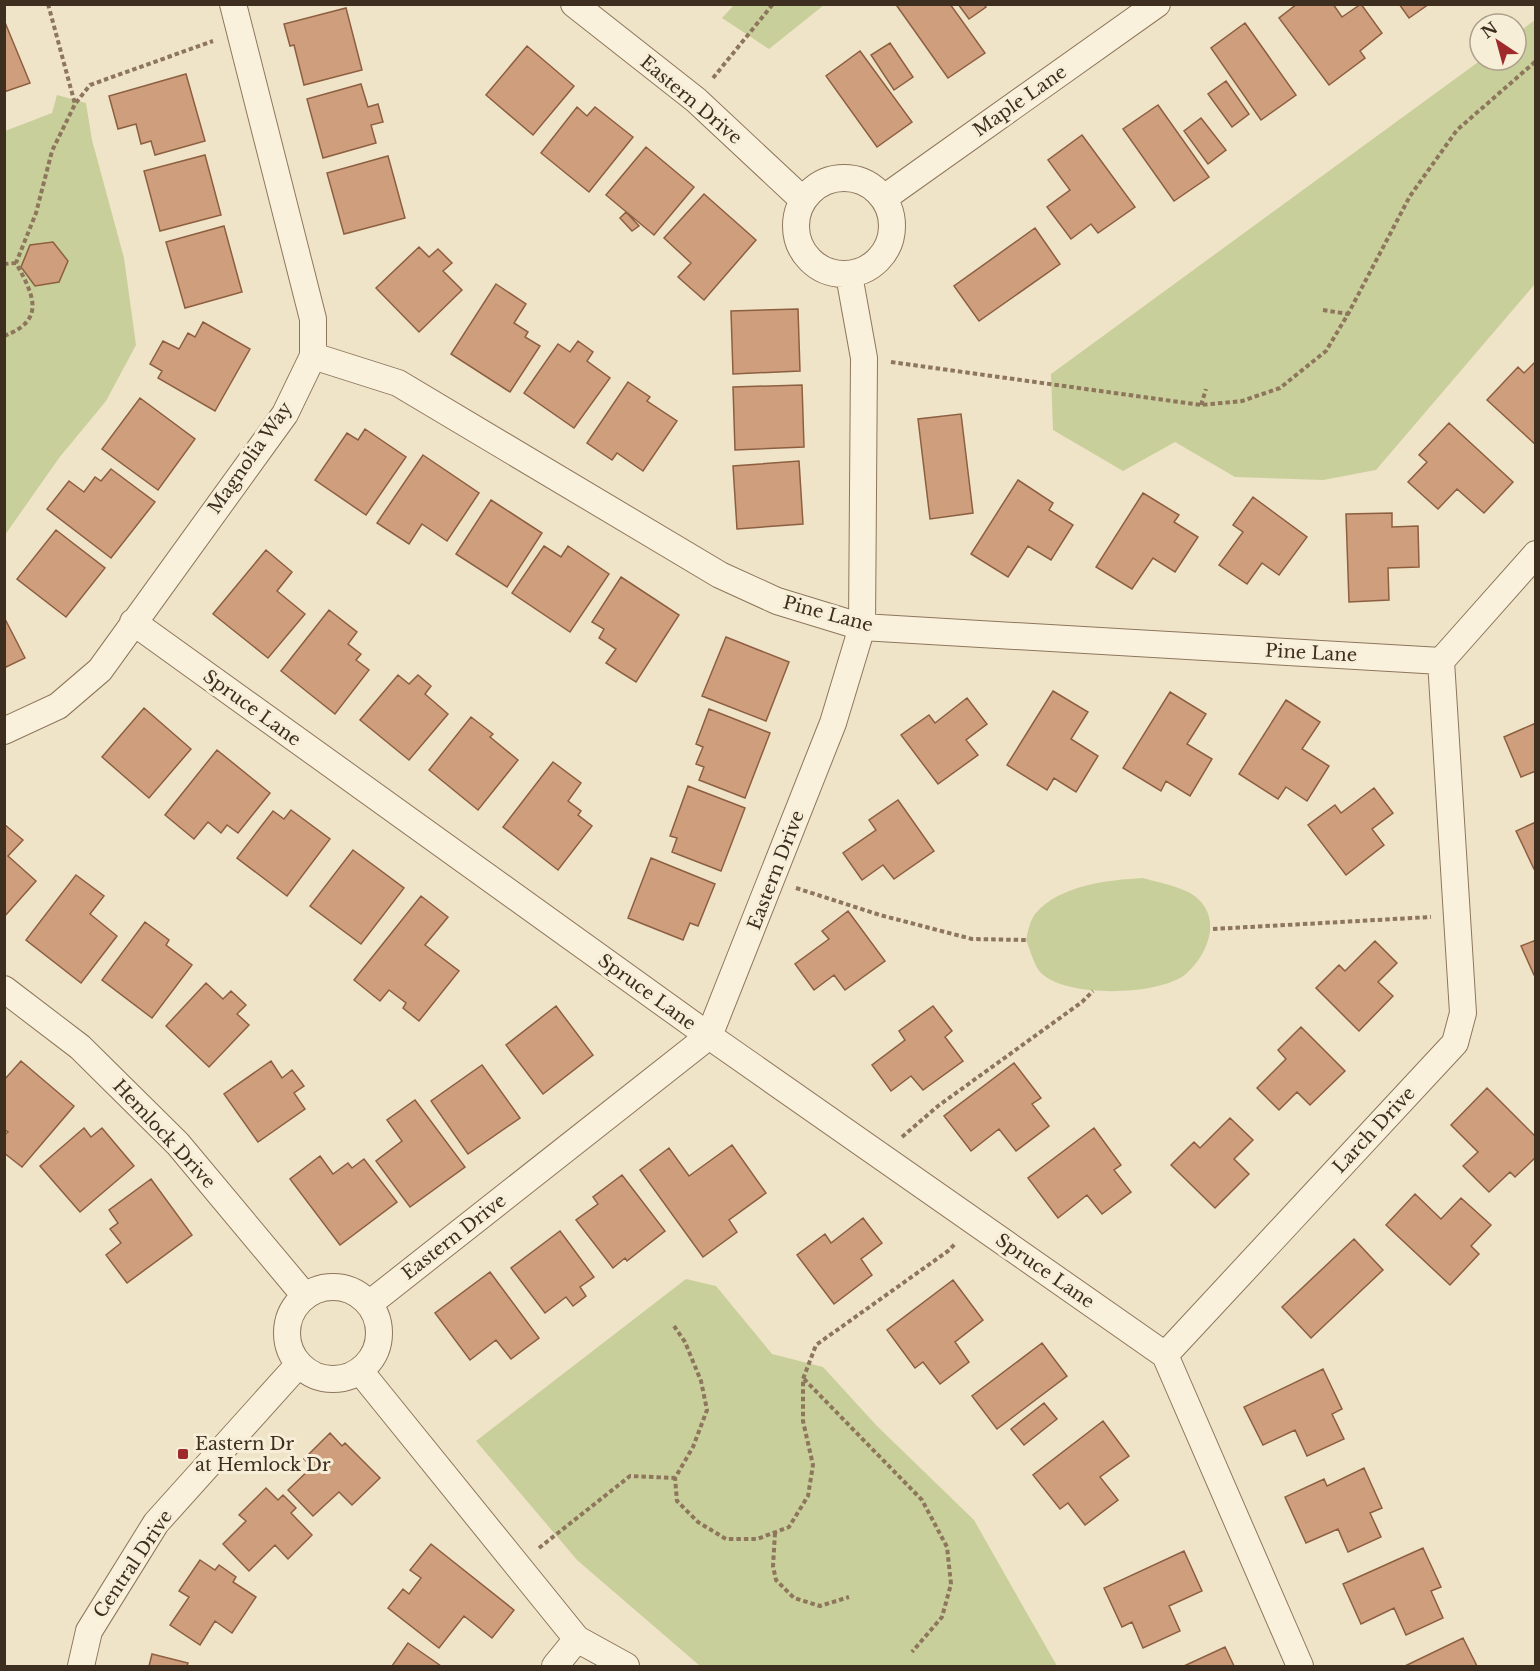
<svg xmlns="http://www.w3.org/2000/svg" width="1540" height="1671" viewBox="0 0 1540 1671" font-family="'Libre Baskerville',serif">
<rect width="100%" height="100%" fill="#f0e4c8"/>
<path fill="#c9cf9b" d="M 734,5 L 734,4 L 824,5 L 769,49 L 722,18 Z
M 1535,20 L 1535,284 L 1376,470 L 1323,480 L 1235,477 L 1175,442 L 1123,471 L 1053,430 L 1051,374 L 1481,60 L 1516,60 L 1516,34 Z
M 57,95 L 86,103 L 92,140 L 124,258 L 136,345 L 106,401 L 59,458 L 5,535 L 5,131 L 52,113 Z
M 1143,878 C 1157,882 1173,885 1186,891 C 1224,909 1212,951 1186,974 C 1159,996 1066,998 1041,973 C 1034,966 1030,949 1026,940 C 1028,932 1030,919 1036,913 C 1060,885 1108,880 1143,878 Z
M 686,1279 L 716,1286 L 772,1354 L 823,1367 L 877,1426 L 974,1520 L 1057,1666 L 700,1666 L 577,1560 L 476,1441 Z"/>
<path fill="#cf9f7d" stroke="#8d5f41" stroke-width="1.5" d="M 899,4 L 950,4 L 985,53 L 948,78 L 897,6 Z
M 958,4 L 984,4 L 986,7 L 969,19 Z
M 1297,4 L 1333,4 L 1342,17 L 1361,4 L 1382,33 L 1360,51 L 1365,58 L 1329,85 L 1279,18 Z
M 1399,4 L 1429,4 L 1409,18 Z
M 346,8 L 362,70 L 304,85 L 294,45 L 290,46 L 284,24 Z
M 4,20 L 30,83 L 4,92 Z
M 1245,23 L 1296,95 L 1261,120 L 1211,48 Z
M 890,43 L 913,77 L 894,90 L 871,55 Z
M 527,46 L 574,86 L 533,135 L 486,95 Z
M 860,51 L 912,122 L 877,147 L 826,76 Z
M 186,74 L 205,141 L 155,155 L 151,141 L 141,144 L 136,124 L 118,129 L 109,96 Z
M 1226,81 L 1249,114 L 1232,127 L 1208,94 Z
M 361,84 L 368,107 L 378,104 L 383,122 L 371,125 L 376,143 L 323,158 L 307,99 Z
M 1158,105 L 1209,177 L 1174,201 L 1123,129 Z
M 577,107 L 587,116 L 595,107 L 633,137 L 589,192 L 541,153 Z
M 1201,118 L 1226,150 L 1208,164 L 1184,131 Z
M 1082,135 L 1135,207 L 1098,233 L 1091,224 L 1071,239 L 1047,207 L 1070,190 L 1048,160 Z
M 646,147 L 694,187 L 654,235 L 606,195 Z
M 205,155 L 221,215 L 160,231 L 144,171 Z
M 388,156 L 405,218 L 344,234 L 327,173 Z
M 704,194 L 756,240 L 704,300 L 678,277 L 691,263 L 664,238 Z
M 626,212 L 639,226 L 632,231 L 620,218 Z
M 224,226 L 242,292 L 185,308 L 166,242 Z
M 1035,228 L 1060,264 L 979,321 L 954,286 Z
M 53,242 L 68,261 L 59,282 L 35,286 L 21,267 L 30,245 Z
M 419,247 L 429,257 L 438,249 L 452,263 L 443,271 L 462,290 L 419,332 L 376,288 Z
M 496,284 L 526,304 L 514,323 L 528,332 L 525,337 L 540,346 L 510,392 L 451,354 Z
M 798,309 L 800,371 L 733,374 L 731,311 Z
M 203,322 L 250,349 L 215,411 L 158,378 L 162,371 L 150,364 L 163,341 L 179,349 L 188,333 L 195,337 Z
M 578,341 L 593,352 L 587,361 L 610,378 L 574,428 L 524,393 L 558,344 L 570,352 Z
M 1536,361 L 1536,445 L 1487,400 L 1518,367 L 1524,373 Z
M 628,382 L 650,397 L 647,401 L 677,421 L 643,471 L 617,453 L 612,460 L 587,443 Z
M 802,385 L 804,447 L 735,450 L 733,387 Z
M 140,398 L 195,439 L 158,490 L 102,449 Z
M 961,414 L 973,513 L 930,519 L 918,419 Z
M 1449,423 L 1513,482 L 1484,513 L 1457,489 L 1438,509 L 1408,482 L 1427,462 L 1419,455 Z
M 365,429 L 406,457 L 366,515 L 315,480 L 347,433 L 358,440 Z
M 423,455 L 479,493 L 447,541 L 422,524 L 409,544 L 377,523 Z
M 799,461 L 803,524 L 737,529 L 733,466 Z
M 111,469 L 155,502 L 111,558 L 47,509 L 69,481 L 84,492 L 95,477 L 101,481 Z
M 1018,480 L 1053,503 L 1049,510 L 1073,525 L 1051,560 L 1028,546 L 1008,577 L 971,554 Z
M 1143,493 L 1179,515 L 1174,522 L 1198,537 L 1175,572 L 1153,558 L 1132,589 L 1096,567 Z
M 1253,497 L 1307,537 L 1279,575 L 1262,563 L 1247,584 L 1219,565 L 1243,532 L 1233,525 Z
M 491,500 L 542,533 L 507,587 L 456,554 Z
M 1392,513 L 1392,527 L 1418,526 L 1419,567 L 1388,568 L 1389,600 L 1349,602 L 1346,514 Z
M 56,530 L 105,568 L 66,617 L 17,579 Z
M 544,546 L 561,557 L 568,546 L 609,574 L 570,632 L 512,593 Z
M 266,550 L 292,572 L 277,591 L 305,614 L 268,658 L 213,614 Z
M 621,577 L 679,615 L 636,682 L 606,663 L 616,649 L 599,638 L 604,629 L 592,622 Z
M 329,610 L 357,632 L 348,644 L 361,654 L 356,660 L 369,670 L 335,714 L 281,671 Z
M 4,617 L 25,658 L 4,668 Z
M 726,637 L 789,662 L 766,721 L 702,696 Z
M 398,675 L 409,684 L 418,675 L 431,686 L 425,694 L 448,714 L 409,760 L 360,720 Z
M 1053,691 L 1088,712 L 1071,739 L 1098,756 L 1076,792 L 1054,778 L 1047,790 L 1007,765 Z
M 1170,692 L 1206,714 L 1187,744 L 1212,759 L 1190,796 L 1166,781 L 1161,791 L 1123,768 Z
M 967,698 L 987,724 L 966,740 L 978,755 L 938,784 L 901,735 L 929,715 L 935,723 Z
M 1286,700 L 1320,722 L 1302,749 L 1329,766 L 1307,801 L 1286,787 L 1278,799 L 1239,774 Z
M 144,708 L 191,749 L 149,798 L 102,757 Z
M 709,709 L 770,733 L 745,798 L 699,780 L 704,767 L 696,764 L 703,747 L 696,744 Z
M 471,717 L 493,734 L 490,737 L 518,760 L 478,810 L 429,770 Z
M 1536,723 L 1536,771 L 1521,777 L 1504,737 Z
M 217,750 L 270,793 L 238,833 L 227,825 L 221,833 L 208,822 L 194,839 L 165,815 Z
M 553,762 L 581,783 L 568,801 L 581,811 L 578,815 L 592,826 L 558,870 L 503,827 Z
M 688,786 L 745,808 L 721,871 L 672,852 L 677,838 L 670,836 Z
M 1374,788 L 1393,813 L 1372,829 L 1384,845 L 1346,875 L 1308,825 L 1335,805 L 1341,813 Z
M 898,800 L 934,851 L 894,879 L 883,865 L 862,880 L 843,853 L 876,830 L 869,820 Z
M 291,810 L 330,839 L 287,896 L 237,858 L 273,811 L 284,819 Z
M 1536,822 L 1536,869 L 1534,869 L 1516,831 Z
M 4,824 L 23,840 L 8,856 L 36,881 L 4,917 Z
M 353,850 L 404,888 L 361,944 L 310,906 Z
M 651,858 L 715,884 L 698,926 L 690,923 L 683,940 L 628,918 Z
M 76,875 L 104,896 L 90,914 L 117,936 L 81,983 L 26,940 Z
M 421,896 L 448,917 L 425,945 L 459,971 L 419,1021 L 403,1008 L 406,1003 L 389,990 L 380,1001 L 354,980 Z
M 848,911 L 885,961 L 845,990 L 834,975 L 814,990 L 795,964 L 829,939 L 822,931 Z
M 145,922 L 169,940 L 166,945 L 192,965 L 152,1018 L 102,980 Z
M 1536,940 L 1536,975 L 1534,975 L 1521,946 Z
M 1375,941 L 1397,963 L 1378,982 L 1393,996 L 1359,1031 L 1316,988 L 1339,965 L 1345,971 Z
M 206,983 L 223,999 L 231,991 L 246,1005 L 237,1014 L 249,1025 L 209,1067 L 166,1026 Z
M 556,1006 L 593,1055 L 543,1094 L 506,1045 Z
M 933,1006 L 952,1031 L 945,1037 L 963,1061 L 923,1090 L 911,1076 L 891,1091 L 872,1065 L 905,1040 L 899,1031 Z
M 1301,1027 L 1345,1071 L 1310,1105 L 1297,1092 L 1279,1110 L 1257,1088 L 1286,1059 L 1278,1050 Z
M 21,1061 L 74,1106 L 22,1167 L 4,1153 L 4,1135 L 8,1132 L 4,1129 L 4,1080 Z
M 271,1061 L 282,1078 L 292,1070 L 304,1086 L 294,1093 L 305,1109 L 258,1142 L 224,1094 Z
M 1014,1063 L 1041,1098 L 1032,1104 L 1049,1126 L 1016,1151 L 999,1129 L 971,1151 L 944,1116 Z
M 482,1065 L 520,1118 L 468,1154 L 431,1101 Z
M 1487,1088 L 1536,1137 L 1536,1157 L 1515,1177 L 1510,1172 L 1489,1192 L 1463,1166 L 1478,1152 L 1451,1125 Z
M 415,1100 L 465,1167 L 410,1207 L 376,1161 L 402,1141 L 387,1120 Z
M 1230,1118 L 1253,1140 L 1234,1159 L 1249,1174 L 1215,1208 L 1171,1165 L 1194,1142 L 1200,1148 Z
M 84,1128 L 91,1137 L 102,1128 L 134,1166 L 80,1212 L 40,1166 Z
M 1094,1128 L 1121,1165 L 1114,1170 L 1131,1192 L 1102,1214 L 1087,1195 L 1058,1218 L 1028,1178 Z
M 732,1145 L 766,1193 L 729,1220 L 737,1232 L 703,1257 L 640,1170 L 669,1148 L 689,1176 Z
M 320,1156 L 333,1174 L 348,1163 L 352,1168 L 364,1159 L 397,1202 L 340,1245 L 290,1179 Z
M 622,1175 L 665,1231 L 627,1261 L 625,1258 L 613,1268 L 576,1220 L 598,1204 L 593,1197 Z
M 151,1179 L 192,1235 L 127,1283 L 106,1255 L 121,1243 L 110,1229 L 118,1223 L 109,1210 Z
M 1415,1194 L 1441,1219 L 1461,1198 L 1491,1225 L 1471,1246 L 1479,1254 L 1450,1285 L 1386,1225 Z
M 863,1218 L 882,1243 L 861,1259 L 872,1275 L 834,1304 L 797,1255 L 825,1234 L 831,1243 Z
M 560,1231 L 594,1277 L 580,1287 L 586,1296 L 573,1306 L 566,1297 L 545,1313 L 511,1268 Z
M 1354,1239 L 1383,1270 L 1311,1338 L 1282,1307 Z
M 490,1272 L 539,1338 L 511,1359 L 496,1340 L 470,1360 L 435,1313 Z
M 953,1280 L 983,1320 L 955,1342 L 969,1362 L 940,1384 L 923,1362 L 915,1368 L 887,1330 Z
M 1042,1343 L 1067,1376 L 997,1429 L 972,1396 Z
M 1323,1369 L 1342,1409 L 1332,1414 L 1344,1439 L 1307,1456 L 1295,1430 L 1263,1445 L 1244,1407 Z
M 1044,1403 L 1057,1419 L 1024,1445 L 1011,1429 Z
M 1103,1421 L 1129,1456 L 1100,1477 L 1118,1500 L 1085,1525 L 1068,1503 L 1060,1509 L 1033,1475 Z
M 330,1433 L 342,1446 L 345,1443 L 380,1478 L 352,1505 L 339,1492 L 313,1516 L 288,1490 L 312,1467 L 304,1459 Z
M 1364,1468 L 1382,1508 L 1370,1513 L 1381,1537 L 1348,1552 L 1338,1529 L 1306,1543 L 1285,1497 L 1324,1479 L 1327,1486 Z
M 266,1488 L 278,1500 L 283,1495 L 296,1508 L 291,1513 L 312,1535 L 288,1559 L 275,1545 L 249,1571 L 223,1544 L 246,1521 L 239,1515 Z
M 431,1544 L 514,1610 L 492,1638 L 464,1616 L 439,1648 L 388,1608 L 403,1589 L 409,1594 L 421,1578 L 410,1570 Z
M 1423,1548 L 1441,1587 L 1431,1591 L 1443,1618 L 1406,1635 L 1394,1608 L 1361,1624 L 1343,1584 Z
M 1184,1551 L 1202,1591 L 1169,1606 L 1180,1631 L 1143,1648 L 1132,1622 L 1122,1627 L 1104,1588 Z
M 200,1560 L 215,1570 L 219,1565 L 236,1577 L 233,1582 L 256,1597 L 232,1633 L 215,1621 L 200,1645 L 170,1625 L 189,1597 L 179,1591 Z
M 1463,1638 L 1477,1666 L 1405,1666 Z
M 408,1643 L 441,1666 L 392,1666 Z
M 1225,1647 L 1234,1666 L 1184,1666 Z
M 152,1654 L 188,1663 L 187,1666 L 190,1666 L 149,1666 Z"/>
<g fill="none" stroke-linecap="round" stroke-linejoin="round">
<g stroke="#8d765c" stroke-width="28">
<path id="street" d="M 574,4 L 696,100 L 803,200
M796 226a48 48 0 1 1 96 0a48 48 0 1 1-96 0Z
M 884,198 L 1157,4
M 313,356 L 398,383 L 720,575 L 777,601 L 862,627 L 1441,661
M 133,622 L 709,1036 L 1165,1355
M 4,731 L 58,706 L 100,670 L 285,414 L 313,356 L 313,319 L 233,4
M 4,989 L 80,1047 L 178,1144 L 305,1296
M287 1333a46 46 0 1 1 92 0a46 46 0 1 1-92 0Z
M 369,1304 L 709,1036 L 833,723 L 862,627 L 864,358 L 849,275
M 1165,1355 L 1455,1043 L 1463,1013 L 1441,661 L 1536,554
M 1165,1355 L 1300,1666
M 360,1371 L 577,1639 L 626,1666
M 81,1666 L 89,1631 L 156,1523 L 299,1364
M 555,1666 L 577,1639"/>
</g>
<path stroke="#8d765c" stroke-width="4" stroke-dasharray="4.5 3" stroke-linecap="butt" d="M 48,4 L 75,104
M 713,78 L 773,4
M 4,264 L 16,263
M 1323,310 L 1348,314
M 4,336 C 47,320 33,294 16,263 L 36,213 L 52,151 L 75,104 L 90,85 L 213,41
M 891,362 L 1201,405 L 1242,401 L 1280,388 L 1326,351 L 1348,314 L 1410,196 L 1457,130 L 1536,61
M 1201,405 L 1206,389
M 796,888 L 880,915 L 972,939 L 1026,940
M 1213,929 L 1431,917
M 902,1137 L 938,1106 L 1082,1002 L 1093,991
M 674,1326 L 685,1342 L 701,1381 L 707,1410 L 693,1447 L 675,1478 L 677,1501 L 698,1522 L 726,1539 L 757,1539 L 789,1527 L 808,1496 L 813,1465 L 803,1421 L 803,1379 L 816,1345 L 948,1251 L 956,1243
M 804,1379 L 922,1500 L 947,1547 L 951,1584 L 942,1617 L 912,1652
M 775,1533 L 773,1566 L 776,1580 L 794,1598 L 820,1606 L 849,1597
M 539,1548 L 630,1476 L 675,1478"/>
<use href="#street" stroke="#faf1dc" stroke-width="26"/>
</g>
<rect fill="#9e2a2b" stroke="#f7eed8" stroke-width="2" x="177" y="1448" width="12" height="12" rx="3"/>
<g text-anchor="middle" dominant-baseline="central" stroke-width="6" stroke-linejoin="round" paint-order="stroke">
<g font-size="18" fill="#3d2e20" stroke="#f7eed8">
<text transform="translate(691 100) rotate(40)">Eastern Drive</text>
<text transform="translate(1020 101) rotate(-35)">Maple Lane</text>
<text transform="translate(250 458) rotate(-55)">Magnolia Way</text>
<text transform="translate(828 614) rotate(15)">Pine Lane</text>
<text transform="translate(1311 653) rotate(3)">Pine Lane</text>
<text transform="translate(252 708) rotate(36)">Spruce Lane</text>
<text transform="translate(776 870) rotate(-69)">Eastern Drive</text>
<text transform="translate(647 992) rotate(36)">Spruce Lane</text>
<text transform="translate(1374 1130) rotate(-47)">Larch Drive</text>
<text transform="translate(164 1134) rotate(47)">Hemlock Drive</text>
<text transform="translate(454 1237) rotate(-38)">Eastern Drive</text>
<text transform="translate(1045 1271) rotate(35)">Spruce Lane</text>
<text transform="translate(133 1564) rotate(-56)">Central Drive</text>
</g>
<g font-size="18" fill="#3d2e20" stroke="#f7eed8" text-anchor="start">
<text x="195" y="1444">Eastern Dr<tspan x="195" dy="21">at Hemlock Dr</tspan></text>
</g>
</g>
<rect width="1540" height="1671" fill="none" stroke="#3d2e20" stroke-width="12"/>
<g transform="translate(1498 42) rotate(324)"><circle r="28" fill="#f7eed8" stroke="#ada18e" stroke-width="1.5"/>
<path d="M0-4.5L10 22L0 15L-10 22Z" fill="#9e2a2b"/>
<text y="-9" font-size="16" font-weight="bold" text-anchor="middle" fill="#3d2e20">N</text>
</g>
</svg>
